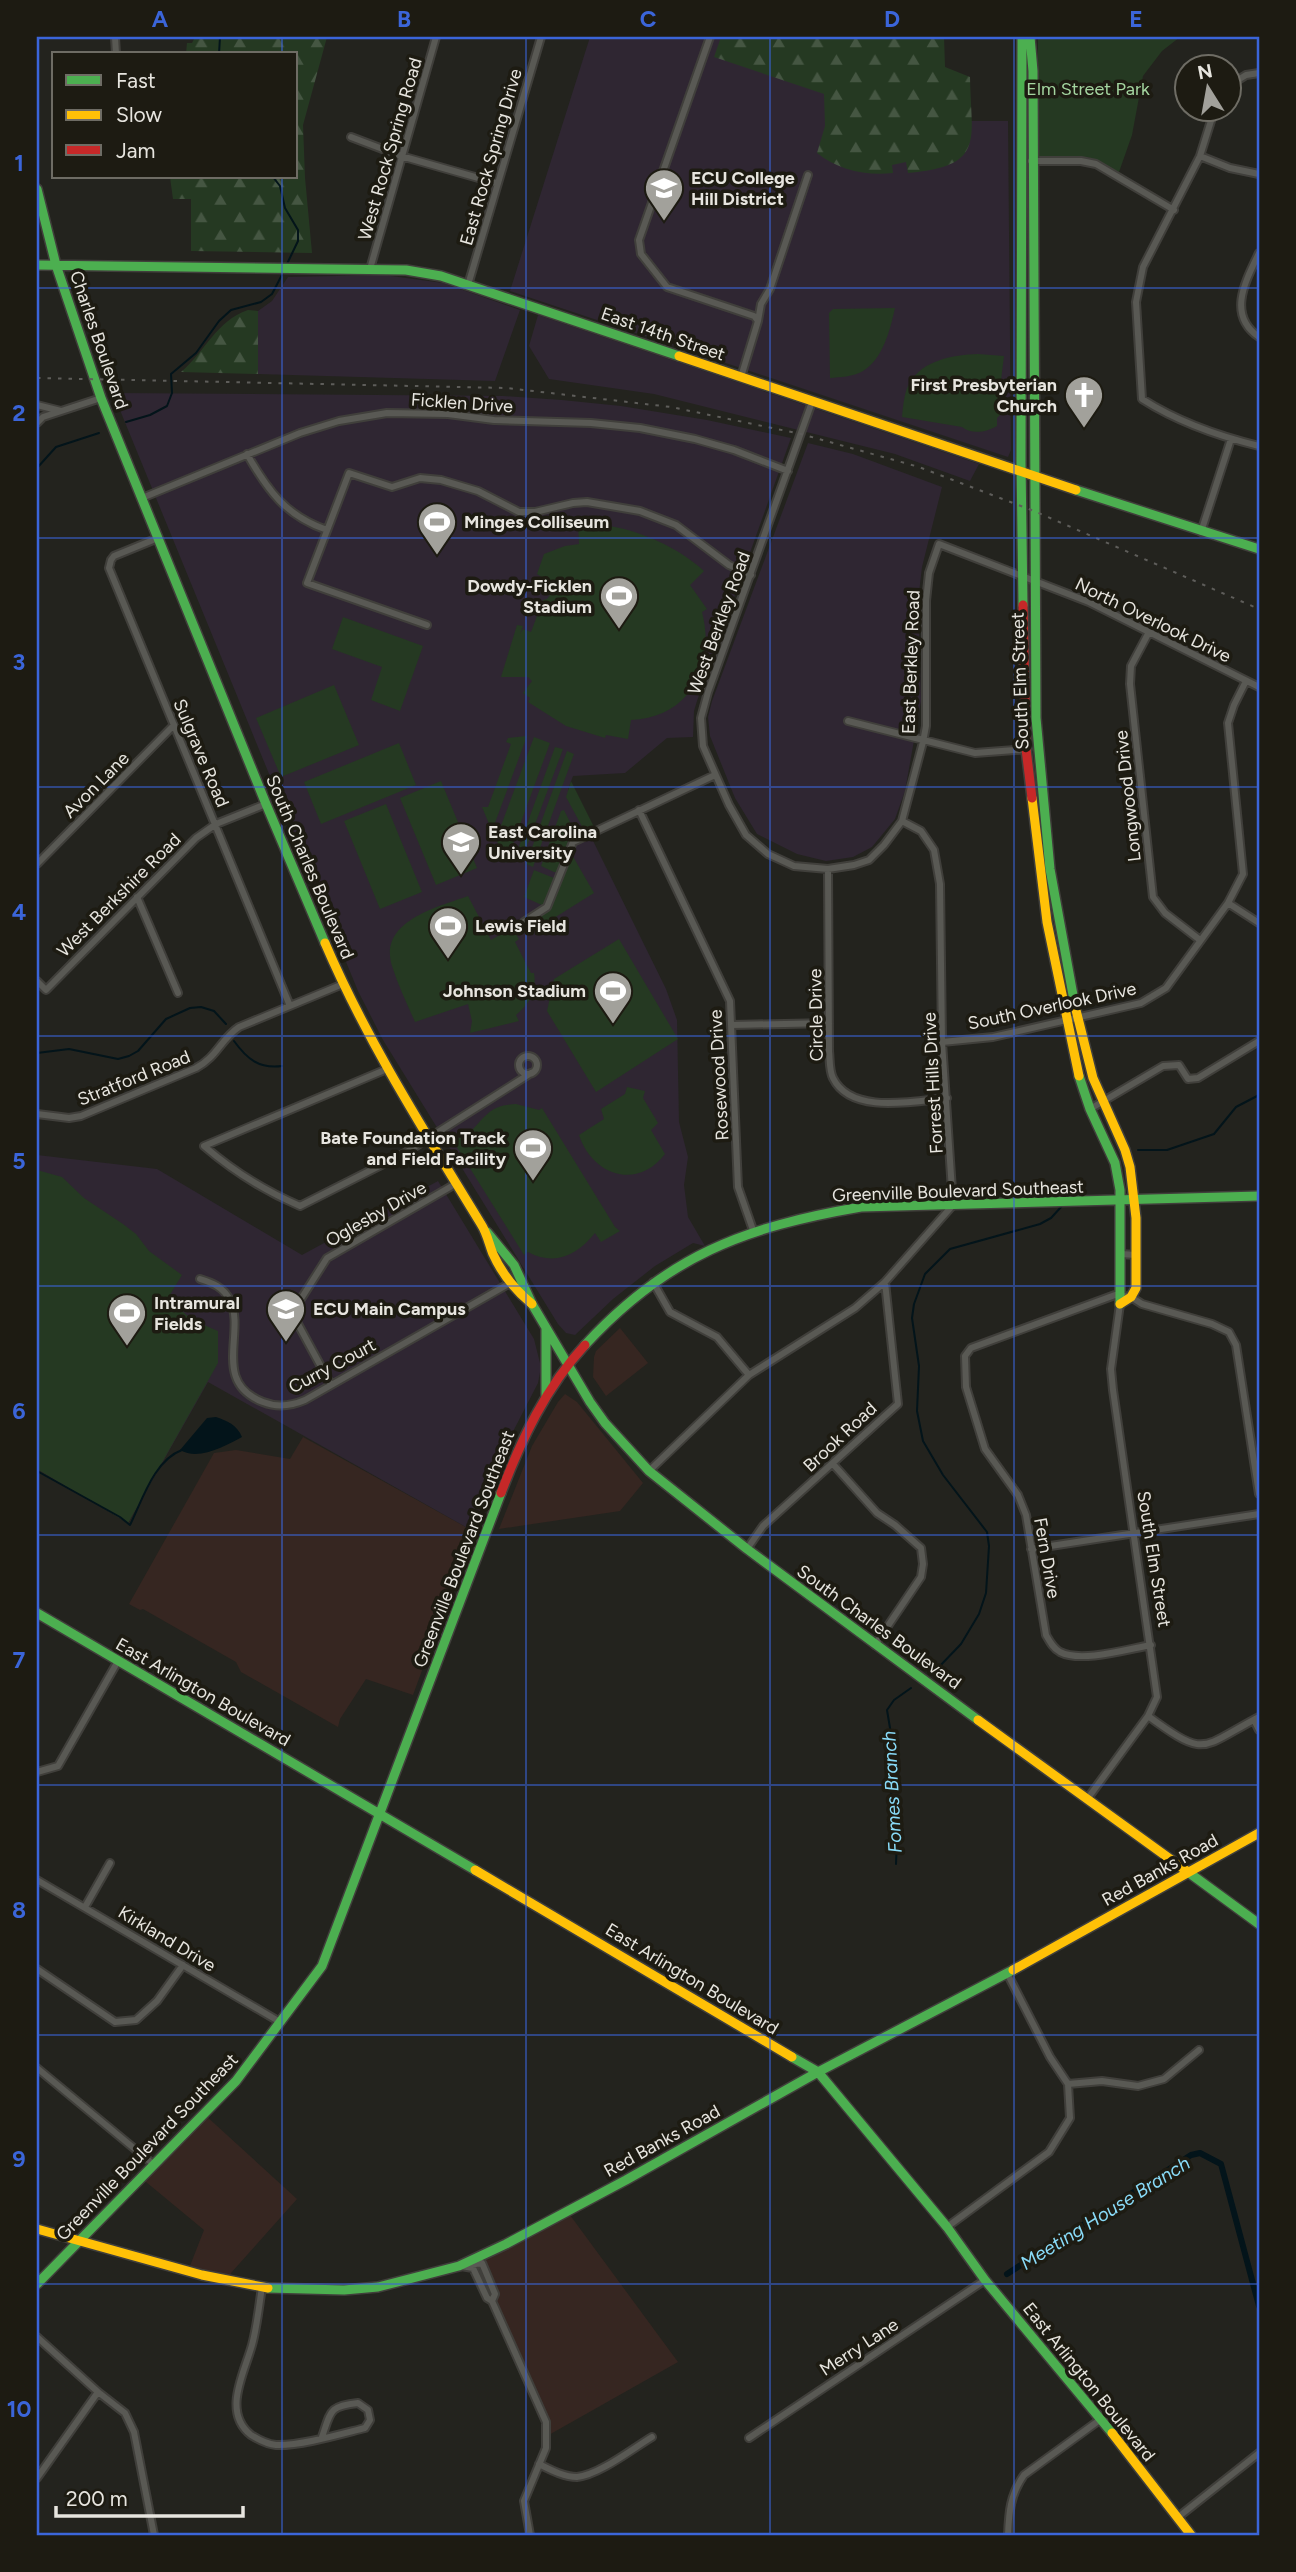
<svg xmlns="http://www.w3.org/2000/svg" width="1296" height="2572" viewBox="0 0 1296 2572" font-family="Figtree,sans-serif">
<defs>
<pattern id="forest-firs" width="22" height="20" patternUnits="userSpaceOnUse" patternTransform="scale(1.75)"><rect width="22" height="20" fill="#253922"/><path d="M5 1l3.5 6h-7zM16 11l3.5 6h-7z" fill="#455642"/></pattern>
</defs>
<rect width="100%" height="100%" fill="#23231e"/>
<path fill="#362621" d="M 620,1328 L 648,1363 L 606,1396 L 593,1377 L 594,1357 L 596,1351 Z
M 565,1394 L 577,1402 L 643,1483 L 620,1511 L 499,1529 L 532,1446 L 558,1402 Z
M 303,1437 L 473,1531 L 413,1695 L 366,1679 L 340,1719 L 338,1727 L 241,1672 L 236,1662 L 143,1609 L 140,1610 L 129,1604 L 214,1453 L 236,1450 L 290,1459 Z
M 204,2114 L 297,2199 L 231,2273 L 229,2281 L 188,2271 L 204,2230 L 140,2177 Z
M 567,2211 L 678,2362 L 547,2436 L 546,2422 L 492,2301 L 495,2294 L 479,2257 Z"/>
<path fill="#2f2632" d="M 590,37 L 851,37 L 971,121 L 1008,121 L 1011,450 L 1008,457 L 510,291 Z
M 384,275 L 443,283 L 520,310 L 495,381 L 258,374 L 258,311 L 272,301 L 288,277 Z
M 538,315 L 979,464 L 970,481 L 895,454 L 654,394 L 549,379 L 529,346 Z
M 113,393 L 503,396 L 562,400 L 621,406 L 707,420 L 791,438 L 697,701 L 694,711 L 693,737 L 667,738 L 625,773 L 573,776 L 568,790 L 666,989 L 677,1020 L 679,1122 L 688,1157 L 684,1185 L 688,1217 L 705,1246 L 693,1243 L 655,1266 L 613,1299 L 575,1335 L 566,1333 L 558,1324 L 383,1040 L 358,991 Z
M 808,443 L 853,454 L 942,487 L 922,567 L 918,601 L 921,701 L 905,791 L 895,819 L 872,847 L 853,857 L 826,861 L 797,854 L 757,834 L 735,798 L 710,736 L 708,717 L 712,701 Z
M 37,1155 L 157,1169 L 302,1255 L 438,1181 L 534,1339 L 541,1367 L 538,1383 L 502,1453 L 473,1531 L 208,1382 L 128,1523 L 37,1469 Z"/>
<path fill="#253922" d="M 1038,37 L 1180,37 L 1162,51 L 1143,76 L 1132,135 L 1119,172 L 1088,157 L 1037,156 Z
M 895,308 C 890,330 883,359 863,371 C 853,377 840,377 830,378 L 829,313 L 833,309 Z
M 978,354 L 1004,356 L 999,396 L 1003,401 L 1002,413 L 997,418 L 997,426 C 987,432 972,435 962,427 L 902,417 C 903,407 904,393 909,384 C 922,360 953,355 978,354 Z
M 578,524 C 621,522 672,542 704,571 L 690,585 L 707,609 L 702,612 C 716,666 690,718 631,720 L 628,739 L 606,735 L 605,738 L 566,726 L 528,702 L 530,698 L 523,693 L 532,681 L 528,677 L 501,677 L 517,625 L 523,626 L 520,634 L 523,629 L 531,632 L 543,600 L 547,599 L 553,591 L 547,581 L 537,574 L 544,554 L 565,546 L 579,544 Z
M 343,617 L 423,646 L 400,711 L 371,700 L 382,667 L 332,649 Z
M 334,685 L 359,745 L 281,777 L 256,718 Z
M 527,736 L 492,831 L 482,807 L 488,807 L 511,744 L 506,742 L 508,738 Z
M 534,737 L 550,743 L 506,863 L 496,839 Z
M 399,743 L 416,785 L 321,824 L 304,782 Z
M 555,747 L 563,749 L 521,862 L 514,860 Z
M 567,751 L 574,754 L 533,867 L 526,864 Z
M 441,781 L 477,868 L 436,885 L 400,798 Z
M 571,781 L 594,827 L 585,832 L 566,797 Z
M 386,804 L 422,892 L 380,909 L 344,821 Z
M 564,810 L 577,836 L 568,842 L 557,872 L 554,872 L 541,866 L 561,811 Z
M 571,853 L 594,893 L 538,928 L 534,921 L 550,909 Z
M 534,870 L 554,878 L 544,906 L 524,897 Z
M 468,896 L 491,940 L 512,928 L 519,939 L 515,942 L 531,973 L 534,973 C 537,990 530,1004 516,1015 L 519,1021 L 470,1033 L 472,1021 L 468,1004 L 415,1022 C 407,1004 398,985 392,966 C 378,921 438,907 468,896 Z
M 619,939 L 678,1039 L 596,1092 L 547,1011 L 554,979 Z
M 627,1087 L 645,1091 L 643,1098 L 658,1123 L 651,1130 L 665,1154 C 637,1191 592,1175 579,1135 L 604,1119 L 601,1109 L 625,1094 Z
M 516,1104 L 539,1110 L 542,1108 L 615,1227 L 620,1231 L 601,1242 L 595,1233 C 578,1254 556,1267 528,1252 L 524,1255 L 453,1141 C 459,1138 468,1134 473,1129 C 488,1113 492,1105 516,1104 Z
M 37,1170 L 62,1177 L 84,1198 L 123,1224 L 136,1234 L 149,1251 L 182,1275 L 168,1298 L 192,1320 L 218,1331 L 218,1363 L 128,1523 L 37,1469 Z"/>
<path fill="url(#forest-firs)" d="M 195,37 L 327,37 L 303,125 L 305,178 L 312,253 L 191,251 L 191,199 L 173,199 L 170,177 L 296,177 L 296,54 L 186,54 L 187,43 L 192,43 Z
M 721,37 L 944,37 L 945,67 L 970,77 C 971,141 986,166 908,173 L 906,162 L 892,165 L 893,173 C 866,176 838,170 817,153 L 825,126 L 824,94 L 714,57 Z
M 248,310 L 258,311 L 258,374 L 181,372 C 205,352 216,321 248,310 Z"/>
<path fill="#03141a" d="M 216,1417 C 228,1421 237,1425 242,1437 C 225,1446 199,1461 180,1450 L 207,1418 Z"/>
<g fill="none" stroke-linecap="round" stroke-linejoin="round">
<path stroke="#03141a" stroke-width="2" d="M 219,54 L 220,37
M 273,177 L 280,186 L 285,208 L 298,230 L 298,241 L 286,266
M 126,422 L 150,415 L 167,406 L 172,393 L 171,374 L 196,353 L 219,321 L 231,310 L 261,302 L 272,294 L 284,271
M 37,468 L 56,447 L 99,433
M 234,1041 C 247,1059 259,1069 282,1066
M 37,1053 L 69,1049 L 118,1059 L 129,1056 L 138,1051 L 166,1019 L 190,1008 L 201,1007 L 214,1011 L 226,1024
M 1138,1150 L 1167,1150 L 1214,1134 L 1236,1107 L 1259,1095
M 37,1471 L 120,1517 L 130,1525 C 142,1501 154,1460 182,1450
M 937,1669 L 961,1644 L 979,1614 L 986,1593 L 989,1546 L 987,1532 L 943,1475 L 923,1441 L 917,1411 L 919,1366 L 912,1318 L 914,1304 L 925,1274 L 950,1249 L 1040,1224 L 1051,1218 L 1062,1206
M 896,1864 L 897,1838 L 891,1800 L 892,1740 L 887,1710 L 894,1700 L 911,1688"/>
<path stroke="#03141a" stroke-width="6" d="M 1007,2274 L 1191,2155 L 1200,2153 L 1221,2164 L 1259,2306"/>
<g stroke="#403f3b" stroke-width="10">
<path id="street" d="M 115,37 L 116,54
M 710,37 L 639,240 L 641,254 L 667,287 L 754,316 L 758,321 L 741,377
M 1230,85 L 1246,75 L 1259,73
M 1215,108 L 1200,156 L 1143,267 L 1136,302 L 1142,399 C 1178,422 1218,436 1259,446
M 351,137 L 401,156 L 496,183
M 1200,156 L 1230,168 L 1259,174
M 1031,161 L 1081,161 L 1096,164 L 1174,210
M 1259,253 C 1245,282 1227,315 1259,337
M 370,269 L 436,37
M 468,285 L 541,37
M 758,321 L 761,304 L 770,289 L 808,175
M 812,402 L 708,692 L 701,718 L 703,746 L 729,805 L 746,835 L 768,854 L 794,866 L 828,869 L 854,865 L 869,860 L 884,845 L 902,821 L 923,742 L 926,726 L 926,601 L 929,573 L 939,544 L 1089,602 L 1259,687
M 37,405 L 61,411
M 37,423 L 43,417 L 101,398
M 247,454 C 268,491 286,516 327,530
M 142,498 L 300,433 L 339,421 L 387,413 L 448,414 L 494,420 L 591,423 L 640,428 L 695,439 L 734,450 L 788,471
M 1201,532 L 1231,439
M 158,538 L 114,556 L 111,560 L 109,568 L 290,1006
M 427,625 L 307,583 L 349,473 L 392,487 L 420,478 L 441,480 L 478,491 L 519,512 L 535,512 L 573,503 L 587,502 L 640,511 L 676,525 L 729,565 L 751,575
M 1149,632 L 1131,666 L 1130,684 L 1153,897 L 1165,913 L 1200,940
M 848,721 L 975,753 L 1028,749
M 639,810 L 730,1001 L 738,1187 L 753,1230
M 37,864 L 174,725
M 828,869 L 829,1051 C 830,1059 829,1070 833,1078 C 851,1115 914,1101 947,1098
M 137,897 L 178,993
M 1228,903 L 1259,923
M 524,922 L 547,907 L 573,842 L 715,775
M 37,981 L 46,990 L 196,838 L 216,824 L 266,804
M 732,1025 L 829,1023
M 942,1042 L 993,1037 L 1141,1003 L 1166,988 L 1228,903 L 1243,874 L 1228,723 L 1234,705 L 1246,681
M519 1065a9 9 0 1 1 18 0a9 9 0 1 1-18 0Z
M 387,1069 L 204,1146 C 233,1171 265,1191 300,1206 L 405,1153 L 531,1073
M 1090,1109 L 1163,1066 L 1179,1065 L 1188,1079 L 1198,1078 L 1259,1041
M 37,1114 L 69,1118 L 81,1116 L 196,1068 C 217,1057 221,1039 239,1027 L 343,984
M 1121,1254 L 1136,1255
M 200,1279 C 213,1283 223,1287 230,1300 C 246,1332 211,1382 263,1402 C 278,1408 291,1406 305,1400 L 510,1283
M 653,1282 L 670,1312 L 717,1337 L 749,1375
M 331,1385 L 292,1313 L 327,1258 L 457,1183
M 833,1464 L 877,1513 L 895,1525 L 921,1548 L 923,1564 L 921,1577 L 875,1645
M 649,1471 L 749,1375 L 855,1308 L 885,1282 L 953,1205 L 942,1042 L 940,884 L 934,850 L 921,831 L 902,821
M 747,1549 L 763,1526 L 898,1404 L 885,1282
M 1031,1549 L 1259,1514
M 1151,1645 C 1128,1649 1081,1663 1060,1652 C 1053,1648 1050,1642 1046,1635 L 1026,1515 L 1018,1495 L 985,1449 L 966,1387 L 965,1356 L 971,1348 L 1115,1295 L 1131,1297 L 1142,1304 L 1212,1324 L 1229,1332 L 1236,1345 L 1259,1494
M 1148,1716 C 1207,1759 1200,1748 1259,1717
M 1254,1720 L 1259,1730
M 37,1772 L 58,1766 L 118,1661
M 1088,1798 L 1148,1716 L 1157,1697 L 1113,1390 L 1111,1369 L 1120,1304
M 37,1880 L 280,2022
M 85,1907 L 110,1863
M 37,1969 L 115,2022 L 136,2020 L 157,2001 L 183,1965
M 37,2068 L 153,2164
M 1068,2084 L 1102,2081 L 1138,2086 L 1164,2079 L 1199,2050
M 947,2227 L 1049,2152 L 1070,2118 L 1068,2084 L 1050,2057 L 1007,1973
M 469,2265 L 482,2263 L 495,2294 L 492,2301
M 461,2266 L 473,2268 L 487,2298 L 492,2301 L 546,2422 L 546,2448 L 524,2501 L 530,2535
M 262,2287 C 259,2306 257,2327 252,2345 C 244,2374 222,2412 251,2435 C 259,2440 266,2444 276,2445 C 300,2446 341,2434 365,2428 L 370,2420 L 368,2410 L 358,2403 C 329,2406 331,2411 322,2437
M 37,2337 L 98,2392 L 125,2413 L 134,2432 L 154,2535
M 749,2438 L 985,2280
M 539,2464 C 551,2470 564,2477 577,2477 C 599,2475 632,2449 652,2437
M 37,2478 L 98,2392
M 1177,2518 L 1259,2453
M 1008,2535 C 1009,2512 1010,2495 1024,2475 L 1101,2419"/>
</g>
<g stroke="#403f3b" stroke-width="12">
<path id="fast" d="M 1022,37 L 1021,463 L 1023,605
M 1030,37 L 1033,71 L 1036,718 L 1050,869 L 1075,1006
M 37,189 L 56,265 L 101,398 L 266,804 L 325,943
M 37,265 L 406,270 L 441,276 L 679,356
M 1076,490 L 1259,549
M 1079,1076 L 1090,1109 L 1115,1163 L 1120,1190 L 1120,1304
M 487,1232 L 514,1265 L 532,1304 L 590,1402 L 605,1423 L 649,1471 L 747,1549 L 978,1720
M 546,1329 L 546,1396
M 585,1345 C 667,1256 744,1227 861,1207 L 1259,1196
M 37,1613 L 475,1870
M 1188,1872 L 1259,1924
M 792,2057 L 818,2072 L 947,2227 L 985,2280 L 1112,2433
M 37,2284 L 236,2081 L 322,1966 L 501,1493
M 268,2288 L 344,2290 L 378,2287 L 459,2266 L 506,2244 L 626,2180 L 818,2072 L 1013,1970"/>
</g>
<g stroke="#403f3b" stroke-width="12">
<path id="slow" d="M 679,356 L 1076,490
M 1032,798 L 1047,922 L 1079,1076
M 325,943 C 368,1043 425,1132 481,1224 C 487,1233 489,1244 493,1254 C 502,1274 515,1290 532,1304
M 1075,1006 L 1093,1078 L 1125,1150 L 1130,1167 L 1136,1218 L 1136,1288 L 1131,1297 L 1120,1304
M 978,1720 L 1188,1872
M 475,1870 L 792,2057
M 1013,1970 L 1259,1833
M 37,2229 L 202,2275 L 268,2288
M 1112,2433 L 1191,2535"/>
</g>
<g stroke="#403f3b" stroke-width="12">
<path id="jam" d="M 1023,605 L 1026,749 L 1032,798
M 501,1493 C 521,1440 546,1387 585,1345"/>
</g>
<use href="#street" stroke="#595954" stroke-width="6"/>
<use href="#fast" stroke="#4caf50" stroke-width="9"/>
<use href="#slow" stroke="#ffc107" stroke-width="9"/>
<use href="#jam" stroke="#c62828" stroke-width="9"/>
<path stroke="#5e5d5a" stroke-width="2" stroke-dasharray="3.5 7" stroke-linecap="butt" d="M 37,378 L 507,388 L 671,407 L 801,434 L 919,467 L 1034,511 L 1259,609"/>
</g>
<path fill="none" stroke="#3b65d9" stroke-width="2" stroke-opacity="0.55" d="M 282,37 L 282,54M 526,37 L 526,2535M 770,37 L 770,2535M 1014,37 L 1014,2535M 282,177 L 282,2535M 37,288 L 1259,288M 37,538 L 1259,538M 37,787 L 1259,787M 37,1036 L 1259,1036M 37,1286 L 1259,1286M 37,1535 L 1259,1535M 37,1785 L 1259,1785M 37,2035 L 1259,2035M 37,2284 L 1259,2284"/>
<defs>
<g id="university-pin" transform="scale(2.0125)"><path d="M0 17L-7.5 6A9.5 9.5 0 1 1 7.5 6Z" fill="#a2a19b" stroke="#1d1b12"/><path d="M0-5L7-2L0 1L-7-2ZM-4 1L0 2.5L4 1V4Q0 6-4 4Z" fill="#fff"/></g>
<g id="church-pin" transform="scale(2.0125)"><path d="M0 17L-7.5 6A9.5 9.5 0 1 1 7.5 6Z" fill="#a2a19b" stroke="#1d1b12"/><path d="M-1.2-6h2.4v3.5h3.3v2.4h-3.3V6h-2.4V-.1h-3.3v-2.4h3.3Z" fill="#fff"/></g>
<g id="stadium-pin" transform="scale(2.0125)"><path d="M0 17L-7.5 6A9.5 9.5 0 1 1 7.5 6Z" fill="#a2a19b" stroke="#1d1b12"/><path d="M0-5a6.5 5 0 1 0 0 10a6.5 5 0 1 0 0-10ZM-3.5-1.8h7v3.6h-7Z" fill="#fff"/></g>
</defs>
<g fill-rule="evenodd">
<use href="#university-pin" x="664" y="188"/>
<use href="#church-pin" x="1084" y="395"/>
<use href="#stadium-pin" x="437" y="522"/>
<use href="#stadium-pin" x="619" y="596"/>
<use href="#university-pin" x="461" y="842"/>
<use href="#stadium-pin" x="448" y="926"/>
<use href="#stadium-pin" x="613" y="991"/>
<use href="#stadium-pin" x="533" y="1148"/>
<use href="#university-pin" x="286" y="1309"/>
<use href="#stadium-pin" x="127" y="1313"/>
</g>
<g text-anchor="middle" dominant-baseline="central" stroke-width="7" stroke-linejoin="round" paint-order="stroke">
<g font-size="18" fill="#a4d5a0" stroke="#1d1b12">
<text x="1088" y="89">Elm Street Park</text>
</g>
<g font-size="18" fill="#e7e5df" stroke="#1d1b12">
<text transform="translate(390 149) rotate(-74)">West Rock Spring Road</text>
<text transform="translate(491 157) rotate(-74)">East Rock Spring Drive</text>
<text transform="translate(663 334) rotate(19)">East 14th Street</text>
<text transform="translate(99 340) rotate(71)">Charles Boulevard</text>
<text transform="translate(462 403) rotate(4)">Ficklen Drive</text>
<text transform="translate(1153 620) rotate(26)">North Overlook Drive</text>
<text transform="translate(719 623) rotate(-70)">West Berkley Road</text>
<text transform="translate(911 662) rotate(-88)">East Berkley Road</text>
<text transform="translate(1020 681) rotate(-92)">South Elm Street</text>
<text transform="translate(201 753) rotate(67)">Sulgrave Road</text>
<text transform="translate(96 785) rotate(-45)">Avon Lane</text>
<text transform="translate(1128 796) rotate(-96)">Longwood Drive</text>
<text transform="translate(310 867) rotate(67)">South Charles Boulevard</text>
<text transform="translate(119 895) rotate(-45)">West Berkshire Road</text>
<text transform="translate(1052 1006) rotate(-12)">South Overlook Drive</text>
<text transform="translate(816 1015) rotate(-91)">Circle Drive</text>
<text transform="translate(719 1075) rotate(-93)">Rosewood Drive</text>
<text transform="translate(134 1078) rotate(-22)">Stratford Road</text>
<text transform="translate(933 1083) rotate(-93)">Forrest Hills Drive</text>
<text transform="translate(958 1191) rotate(-2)">Greenville Boulevard Southeast</text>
<text transform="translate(376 1214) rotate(-30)">Oglesby Drive</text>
<text transform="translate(332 1366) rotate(-28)">Curry Court</text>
<text transform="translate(840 1437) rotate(-43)">Brook Road</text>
<text transform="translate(464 1549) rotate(-69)">Greenville Boulevard Southeast</text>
<text transform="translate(1047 1558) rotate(80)">Fern Drive</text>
<text transform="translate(1154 1559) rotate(81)">South Elm Street</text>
<text transform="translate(879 1627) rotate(36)">South Charles Boulevard</text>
<text transform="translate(203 1692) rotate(30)">East Arlington Boulevard</text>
<text transform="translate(1160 1870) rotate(-29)">Red Banks Road</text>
<text transform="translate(167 1939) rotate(31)">Kirkland Drive</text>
<text transform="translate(692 1979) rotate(31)">East Arlington Boulevard</text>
<text transform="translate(662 2141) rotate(-29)">Red Banks Road</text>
<text transform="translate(147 2147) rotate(-46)">Greenville Boulevard Southeast</text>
<text transform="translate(859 2347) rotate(-33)">Merry Lane</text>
<text transform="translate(1089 2382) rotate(51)">East Arlington Boulevard</text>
</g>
<g font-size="18" font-weight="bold" fill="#e7e5df" stroke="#1d1b12" text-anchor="start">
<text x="691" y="178">ECU College<tspan x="691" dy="21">Hill District</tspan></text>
<text x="1057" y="385" text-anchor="end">First Presbyterian<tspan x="1057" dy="21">Church</tspan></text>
<text x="464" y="522">Minges Colliseum</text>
<text x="592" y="586" text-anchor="end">Dowdy-Ficklen<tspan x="592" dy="21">Stadium</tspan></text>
<text x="488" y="832">East Carolina<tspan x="488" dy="21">University</tspan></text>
<text x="475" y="926">Lewis Field</text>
<text x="586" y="991" text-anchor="end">Johnson Stadium</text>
<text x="506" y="1138" text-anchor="end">Bate Foundation Track<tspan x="506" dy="21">and Field Facility</tspan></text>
<text x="154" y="1303">Intramural<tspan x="154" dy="21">Fields</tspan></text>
<text x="313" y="1309">ECU Main Campus</text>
</g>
<g font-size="19" font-style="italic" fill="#89dbf8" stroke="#1d1b12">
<text transform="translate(892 1792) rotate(-93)">Fomes Branch</text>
<text transform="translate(1105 2213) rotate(-32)">Meeting House Branch</text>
</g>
</g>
<rect width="1296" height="2572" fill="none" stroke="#1d1b12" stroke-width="77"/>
<rect x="52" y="52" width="245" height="126" fill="#1d1b12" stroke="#6e6c64" stroke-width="2"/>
<rect x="66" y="75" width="35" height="10" fill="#4caf50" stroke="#6e6c64" stroke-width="2"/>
<text x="116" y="88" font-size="21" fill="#e7e5df">Fast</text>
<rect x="66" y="110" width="35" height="10" fill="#ffc107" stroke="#6e6c64" stroke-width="2"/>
<text x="116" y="122" font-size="21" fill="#e7e5df">Slow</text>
<rect x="66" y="145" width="35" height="10" fill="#c62828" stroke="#6e6c64" stroke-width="2"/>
<text x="116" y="158" font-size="21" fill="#e7e5df">Jam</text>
<g transform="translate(1208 88) rotate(349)"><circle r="33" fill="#1d1b12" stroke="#6e6c64" stroke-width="2"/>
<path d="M0-5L12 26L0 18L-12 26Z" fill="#a2a19b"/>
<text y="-10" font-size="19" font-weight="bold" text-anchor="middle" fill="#e7e5df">N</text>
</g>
<path d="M56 2506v10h187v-10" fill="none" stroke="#e7e5df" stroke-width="3.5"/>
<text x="66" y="2506" font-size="21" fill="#e7e5df" stroke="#1d1b12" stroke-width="5" paint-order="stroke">200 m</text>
<rect x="38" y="38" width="1220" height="2496" fill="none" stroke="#3b65d9" stroke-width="2.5"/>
<g font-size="23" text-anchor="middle" font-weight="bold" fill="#3b65d9">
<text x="160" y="27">A</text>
<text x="404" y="27">B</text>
<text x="648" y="27">C</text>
<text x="892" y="27">D</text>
<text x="1136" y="27">E</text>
<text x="19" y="171">1</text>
<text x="19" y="421">2</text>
<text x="19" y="670">3</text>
<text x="19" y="920">4</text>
<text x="19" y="1169">5</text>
<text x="19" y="1419">6</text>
<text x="19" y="1668">7</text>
<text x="19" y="1918">8</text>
<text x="19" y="2167">9</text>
<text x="19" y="2417">10</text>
</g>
</svg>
